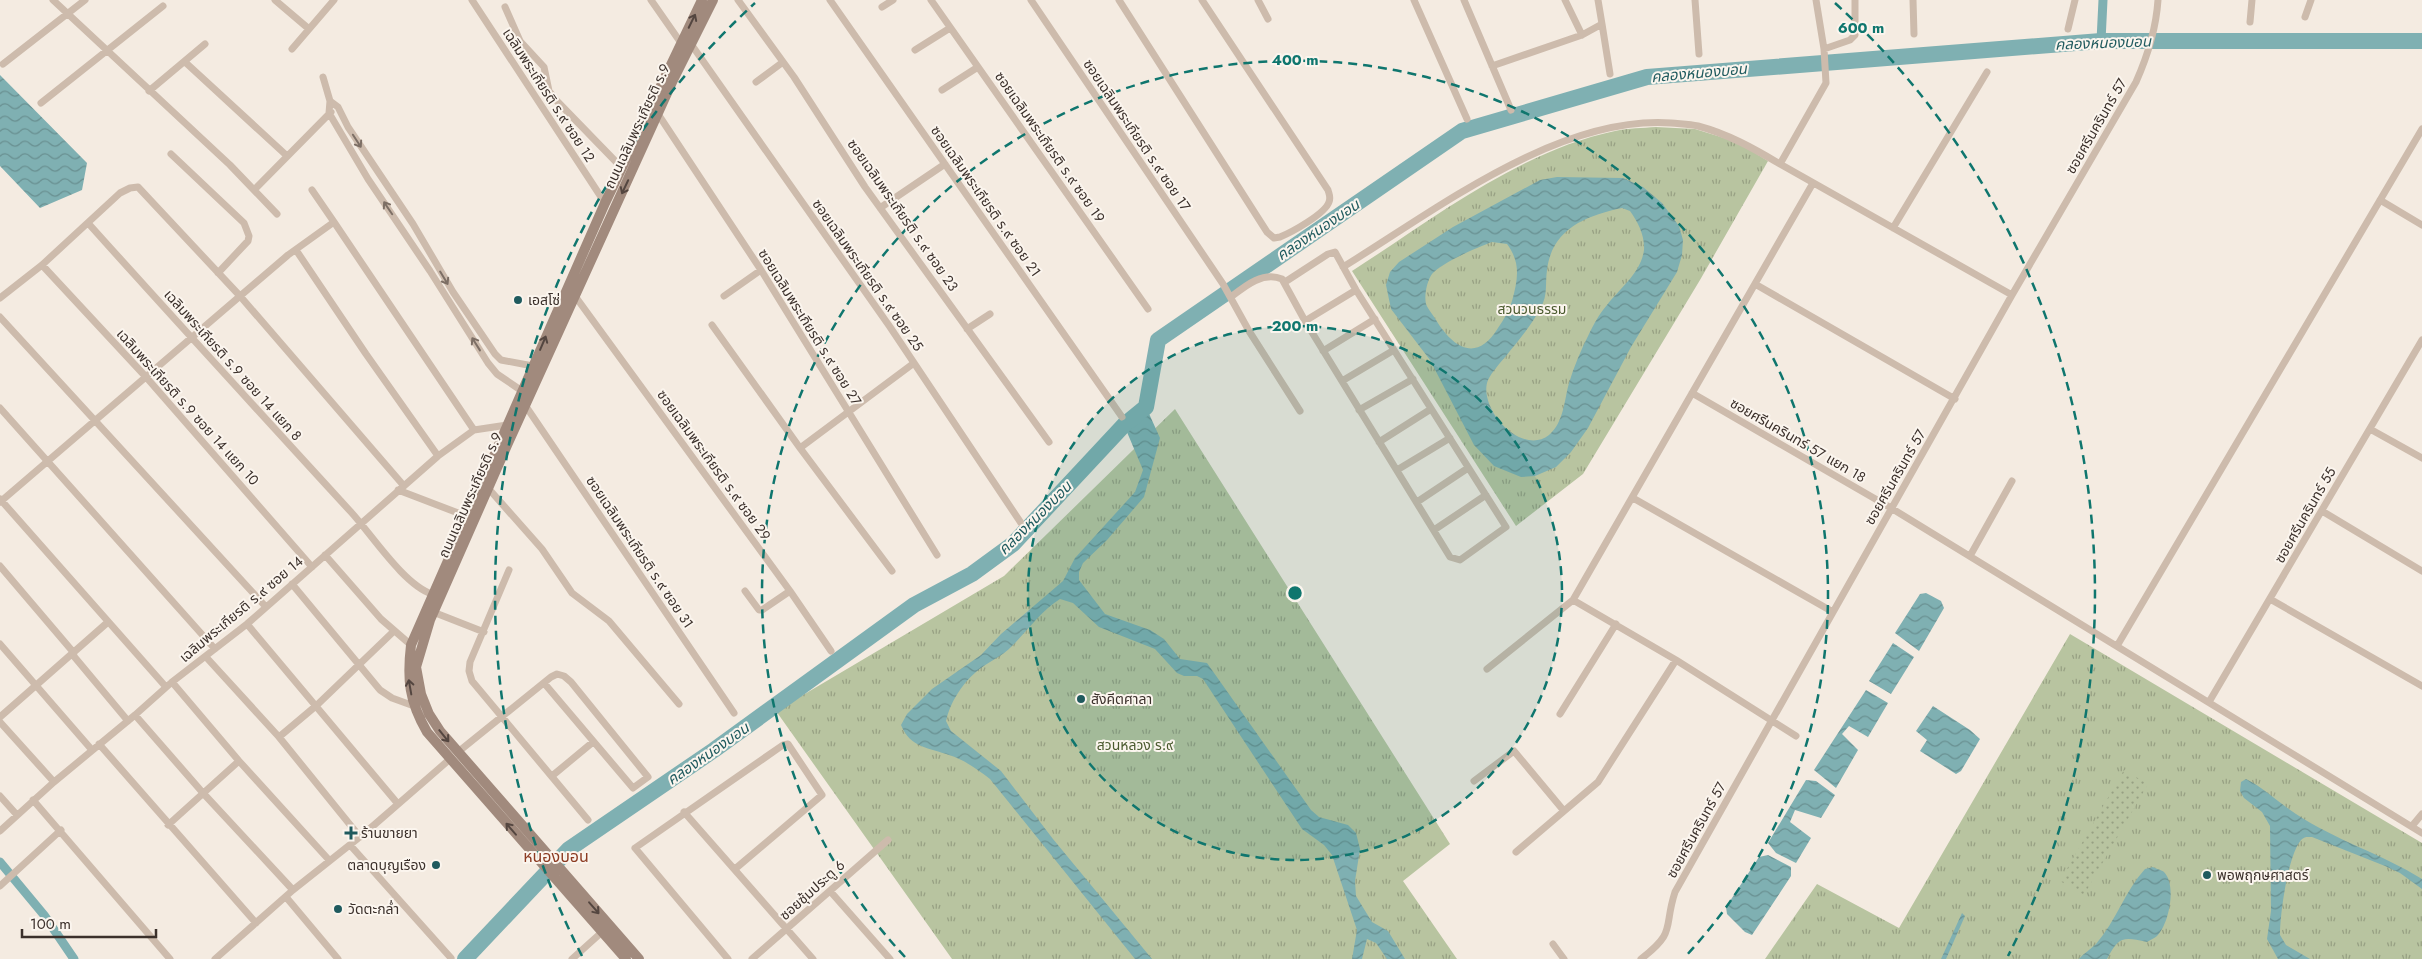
<svg xmlns="http://www.w3.org/2000/svg" width="2422" height="959" viewBox="0 0 2422 959" font-family="Jost,'Noto Sans Thai',sans-serif">
<defs>
<pattern id="park-tufts" width="24" height="20" patternUnits="userSpaceOnUse" patternTransform="scale(1.25)"><rect width="24" height="20" fill="#b8c4a0"/><path d="M3 7l-1-3M5 7V3M7 7l1-3M15 17l-1-3M17 17v-4M19 17l1-3" fill="none" stroke="#97a083"/></pattern>
<pattern id="garden-dots" width="8" height="8" patternUnits="userSpaceOnUse" patternTransform="scale(1.25)"><rect width="8" height="8" fill="#b8c4a0"/><path d="M2 2h.1M6 6h.1" fill="none" stroke="#97a083" stroke-width="1.8" stroke-linecap="round"/></pattern>
<pattern id="water-waves" width="16" height="10" patternUnits="userSpaceOnUse" patternTransform="scale(1.25)"><rect width="16" height="10" fill="#7fb0b2"/><path d="M0 5q4-4 8 0t8 0" fill="none" stroke="#699091"/></pattern>
</defs>
<rect width="100%" height="100%" fill="#f4ebe1"/>
<path fill="url(#park-tufts)" d="M 1656,127 L 1695,129 L 1737,142 L 1768,161 L 1700,280 L 1583,474 L 1516,526 L 1352,271 C 1433,219 1519,151 1615,131 C 1628,128 1643,128 1656,127 Z
M 1175,409 L 1450,844 L 1403,881 L 1457,959 L 952,959 L 776,711 L 1004,576 Z
M 2070,634 L 2422,843 L 2422,959 L 1765,959 L 1817,884 L 1899,928 Z"/>
<path fill="url(#garden-dots)" d="M 2124,770 L 2148,784 L 2084,895 L 2060,881 Z"/>
<path fill="url(#water-waves)" fill-rule="evenodd" d="M 0,75 L 87,163 L 82,190 L 40,208 L 0,166 Z
M 1557,177 L 1623,178 L 1643,187 L 1662,203 L 1679,226 L 1683,240 L 1682,255 L 1677,272 L 1631,347 L 1588,428 L 1571,452 L 1556,467 L 1535,476 L 1521,477 L 1494,466 L 1474,445 L 1430,360 L 1391,309 L 1386,285 L 1390,272 L 1399,262 L 1453,227 L 1540,180 ZM 1622,208 L 1630,211 C 1638,222 1645,236 1644,250 C 1641,273 1620,288 1607,305 C 1599,314 1594,324 1589,334 C 1581,350 1574,366 1569,383 C 1564,401 1564,422 1549,435 C 1521,457 1477,407 1488,380 C 1492,372 1500,363 1506,356 C 1518,341 1532,325 1541,307 C 1548,295 1545,284 1547,270 C 1552,229 1585,216 1622,208 ZM 1492,242 L 1507,244 C 1521,263 1518,279 1512,301 C 1509,311 1504,319 1498,328 C 1477,363 1453,348 1436,320 C 1433,315 1428,309 1426,304 C 1424,295 1427,281 1432,274 C 1441,263 1478,247 1492,242 Z
M 1146,407 L 1160,438 L 1144,497 L 1107,540 L 1083,563 L 1079,572 L 1079,580 L 1105,614 L 1150,630 L 1164,639 L 1180,659 L 1207,663 L 1311,810 L 1319,817 L 1348,825 L 1356,833 L 1360,849 L 1355,881 L 1356,896 L 1372,922 L 1388,931 L 1405,959 L 1387,959 L 1376,943 L 1367,939 L 1362,959 L 1352,959 L 1357,930 L 1332,855 L 1324,845 L 1302,829 L 1203,679 L 1197,676 L 1184,676 L 1177,673 L 1155,649 L 1099,627 L 1073,603 L 1060,599 C 1042,610 1028,630 1013,645 C 1002,657 987,662 976,672 C 961,685 950,703 946,721 L 951,731 L 1001,771 L 1053,839 L 1152,959 L 1135,959 L 990,779 C 978,770 965,760 949,755 C 930,748 910,748 901,725 L 907,714 L 932,689 L 981,655 L 1001,634 L 1063,581 L 1075,558 L 1135,492 L 1143,470 L 1124,425 Z
M 1926,593 L 1941,601 L 1944,608 L 1919,651 L 1895,633 L 1920,594 Z
M 1893,643 L 1914,657 L 1891,694 L 1869,681 Z
M 1866,690 L 1888,703 L 1868,737 L 1849,726 L 1842,734 L 1858,750 L 1836,788 L 1814,770 Z
M 1933,706 L 1970,730 L 1980,739 L 1961,771 L 1956,774 L 1920,751 L 1927,740 L 1916,731 Z
M 2246,779 C 2264,788 2279,803 2296,814 C 2335,840 2382,854 2422,879 L 2422,889 L 2400,873 L 2385,866 L 2312,837 C 2308,837 2305,836 2301,840 C 2288,855 2280,914 2280,935 L 2286,945 L 2310,959 L 2278,959 L 2267,939 L 2271,911 L 2270,826 L 2262,812 L 2244,798 L 2240,791 L 2241,782 Z
M 1806,780 L 1816,781 L 1835,795 L 1821,818 L 1795,810 L 1790,822 L 1811,838 L 1796,863 L 1776,853 L 1768,843 Z
M 1768,855 L 1791,867 L 1791,876 L 1752,935 L 1745,932 L 1727,914 L 1726,907 L 1759,857 Z
M 2153,867 C 2156,869 2162,870 2164,872 C 2177,885 2169,924 2157,936 C 2155,938 2150,940 2147,942 C 2123,937 2119,936 2107,959 L 2079,959 C 2084,953 2091,949 2096,944 C 2116,921 2125,891 2145,869 Z
M 1962,913 L 1965,916 L 1946,959 L 1941,959 Z"/>
<g fill="none" stroke-linecap="round" stroke-linejoin="round">
<path stroke="#7fb0b2" stroke-width="9" d="M 2101,41 L 2103,0
M 0,862 L 44,915 L 74,959"/>
<path stroke="#7fb0b2" stroke-width="16" d="M 465,959 L 569,849 L 714,750 L 914,605 L 972,574 L 1013,544 L 1124,425 L 1146,407 L 1158,340 L 1462,131 L 1647,77 L 2101,41 L 2422,41"/>
<path stroke="#cdbbac" stroke-width="7" d="M 53,0 L 230,165 L 277,214
M 275,0 L 309,29
M 472,0 L 605,203
M 651,0 L 681,43
M 738,0 L 794,77 L 865,187 L 1049,442
M 830,0 L 1122,417
M 931,0 L 1148,309
M 1031,0 L 1223,284 L 1249,331 L 1300,411
M 1119,0 L 1267,232 L 1274,238 L 1280,237 C 1292,232 1325,214 1329,202 C 1331,197 1329,194 1328,190 L 1202,0
M 1258,0 L 1268,19
M 1414,0 L 1467,119
M 1464,0 L 1511,110
M 1565,0 L 1582,35
M 1695,0 L 1699,54
M 1816,0 L 1824,49 L 1826,83 L 1780,164 L 2012,295
M 1913,0 L 1914,34
M 505,7 L 520,41 L 544,67 L 549,91 L 556,100 L 621,167
M 882,7 L 893,0
M 2305,17 L 2311,0
M 2250,22 L 2252,0
M 1602,24 L 1610,74
M 2068,29 L 2075,0
M 691,44 L 890,327 L 1021,523
M 292,49 L 334,0
M 1824,49 L 1850,40 L 1855,35 L 1855,0
M 915,50 L 950,28
M 185,62 L 286,155
M 3,64 L 85,0
M 1492,66 L 1582,35 L 1602,24 L 1598,0
M 323,77 L 330,101 L 329,113 L 368,179 L 430,271 L 488,363 L 497,374 L 522,391
M 756,82 L 783,62
M 942,90 L 978,67
M 149,91 L 205,44
M 330,101 L 338,107 L 348,127 L 413,224 L 453,292 L 495,354 L 501,360 L 533,366
M 41,103 L 163,6
M 658,114 L 761,270 L 937,555
M 171,154 L 244,223 L 249,236 L 248,241 L 218,273
M 254,190 L 331,112
M 312,190 L 334,222
M 2380,200 L 2422,225
M 880,208 L 945,164
M 88,223 C 175,320 263,416 351,512 C 372,535 404,585 432,594
M 1893,228 L 1987,72
M 296,250 L 366,354 L 438,456
M 42,265 L 146,377 L 312,567
M 1343,267 C 1436,210 1558,115 1671,123 C 1680,124 1689,124 1698,126 C 1728,134 1753,148 1780,164
M 1755,284 L 1955,399
M 575,296 L 790,591 L 831,651
M 724,296 L 761,270
M 1231,297 C 1245,286 1263,271 1282,279 L 1305,321 L 1450,557 L 1460,560 L 1506,527 L 1356,290 L 1335,252 L 1328,254 L 1285,282
M 0,298 L 42,265 L 120,193 L 130,188 L 138,187 L 240,296 L 404,486
M 0,317 L 266,607
M 1305,321 L 1356,290
M 712,325 L 800,448 L 892,571
M 967,329 L 990,314
M 1323,351 L 1375,319
M 1342,381 L 1394,350
M 1692,393 L 1891,508 L 2422,833
M 525,405 L 734,713
M 0,408 L 215,649
M 1359,410 L 1413,379
M 2370,429 L 2422,458
M 1379,442 L 1431,409
M 800,448 L 914,363
M 1397,470 L 1450,438
M 488,488 L 542,549 L 572,593 L 609,621 L 679,704
M 398,490 L 466,516
M 1633,498 L 1833,612
M 0,499 L 166,687
M 0,502 L 288,255 L 334,222 L 474,430
M 1417,502 L 1468,468
M 2322,511 L 2422,571
M 1434,530 L 1486,495
M 325,555 L 381,619 L 411,645
M 1970,556 L 2012,481
M 0,566 L 74,653
M 509,570 L 470,662 L 469,671 L 472,681 L 588,820
M 292,584 L 380,690 L 392,698 L 414,706
M 745,591 L 759,610 L 762,610 L 790,591
M 2270,599 L 2422,686
M 1573,600 L 1676,660 L 1796,736
M 433,612 L 484,632
M 247,624 L 398,804
M 0,644 L 92,750
M 2117,646 L 2422,129
M 72,654 L 128,721
M 206,657 L 279,737 L 360,837
M 1487,669 L 1573,600 L 1813,183
M 172,682 L 239,761 L 329,860
M 2209,702 L 2422,340
M 1560,714 L 1616,624
M 135,715 L 203,793 L 293,890
M 0,717 L 108,622
M 0,722 L 54,782
M 279,737 L 317,705 L 394,631
M 99,744 L 256,923
M 458,752 L 551,677 L 557,674 L 564,676 L 571,682 L 648,777 L 633,788 L 544,683
M 552,776 L 593,742
M 1474,781 L 1514,751 L 1564,811
M 0,796 L 17,815
M 33,800 L 170,959
M 684,812 L 813,959
M 168,825 L 239,761
M 2412,826 L 2422,814
M 0,831 L 54,782 L 135,715 L 172,682 L 247,624 L 438,456 L 474,430 L 507,425
M 350,845 L 451,958
M 1516,852 L 1598,782 L 1676,660
M 0,886 L 61,830
M 830,891 L 890,959
M 286,897 L 338,959
M 1553,944 L 1564,959
M 215,959 L 293,890 L 366,832 L 450,759
M 572,959 L 602,932
M 728,959 L 635,848 L 783,745 L 788,744 L 822,795 L 735,869
M 752,959 L 888,840
M 1641,959 C 1677,931 1663,929 1675,892 L 2012,295 L 2136,82 C 2148,55 2156,30 2158,0"/>
<path stroke="#a18a7d" stroke-width="10" d="M 626,959 L 427,732 C 409,701 407,679 411,645 L 605,203 L 702,0
M 639,959 L 440,731 L 429,714 L 421,694 L 416,667 L 430,620 L 508,443 L 673,80 L 713,0"/>
</g>
<defs><path id="oneway-shaft" d="M-6 0H5M1.5-3L5.5 0L1.5 3" fill="none" stroke-width="1.6" stroke-linecap="round" stroke-linejoin="round" transform="scale(1.25)"/></defs>
<g stroke="#544640">
<use href="#oneway-shaft" transform="translate(692 21) rotate(-64)"/>
<use href="#oneway-shaft" transform="translate(625 187) rotate(115)"/>
<use href="#oneway-shaft" transform="translate(543 343) rotate(-67)"/>
<use href="#oneway-shaft" transform="translate(410 687) rotate(-100)"/>
<use href="#oneway-shaft" transform="translate(444 736) rotate(51)"/>
<use href="#oneway-shaft" transform="translate(511 829) rotate(-131)"/>
<use href="#oneway-shaft" transform="translate(594 908) rotate(49)"/>
</g>
<g stroke="#7d6f65">
<use href="#oneway-shaft" transform="translate(357 141) rotate(57)"/>
<use href="#oneway-shaft" transform="translate(388 208) rotate(-124)"/>
<use href="#oneway-shaft" transform="translate(444 278) rotate(59)"/>
<use href="#oneway-shaft" transform="translate(476 344) rotate(-122)"/>
</g>
<circle cx="1295" cy="593" r="267" fill="#0f766e" fill-opacity=".12"/>
<g fill="none" stroke="#0f766e" stroke-width="2.5" stroke-dasharray="9 6">
<circle cx="1295" cy="593" r="267"/>
<path d="M905 957A533 533 0 1 1 1685 957"/>
<path d="M582 956A800 800 0 0 1 755 3M1835 3A800 800 0 0 1 2008 956"/>
</g>
<g fill="#1f5a5e" stroke="#fbf5ee" stroke-width="2">
<circle cx="518" cy="300" r="5"/>
<circle cx="1081" cy="699" r="5"/>
<path d="M348.5 825.5h5v5h5v5h-5v5h-5v-5h-5v-5h5z"/>
<circle cx="436" cy="865" r="5"/>
<circle cx="2207" cy="875" r="5"/>
<circle cx="338" cy="909" r="5"/>
</g>
<g text-anchor="middle" dominant-baseline="central" stroke-width="4" stroke-linejoin="round" paint-order="stroke">
<g font-size="14" fill="#3b302b" stroke="#fbf5ee">
<text transform="translate(549 95) rotate(57)">เฉลิมพระเกียรติ ร.๙ ซอย 12</text>
<text transform="translate(637 126) rotate(-65)">ถนนเฉลิมพระเกียรติ ร.9</text>
<text transform="translate(2096 126) rotate(-60)">ซอยศรีนครินทร์ 57</text>
<text transform="translate(1137 135) rotate(56)">ซอยเฉลิมพระเกียรติ ร.๙ ซอย 17</text>
<text transform="translate(1050 147) rotate(55)">ซอยเฉลิมพระเกียรติ ร.๙ ซอย 19</text>
<text transform="translate(986 201) rotate(55)">ซอยเฉลิมพระเกียรติ ร.๙ ซอย 21</text>
<text transform="translate(903 215) rotate(55)">ซอยเฉลิมพระเกียรติ ร.๙ ซอย 23</text>
<text transform="translate(868 275) rotate(55)">ซอยเฉลิมพระเกียรติ ร.๙ ซอย 25</text>
<text transform="translate(810 327) rotate(58)">ซอยเฉลิมพระเกียรติ ร.๙ ซอย 27</text>
<text transform="translate(233 365) rotate(48)">เฉลิมพระเกียรติ ร.9 ซอย 14 แยก 8</text>
<text transform="translate(188 407) rotate(48)">เฉลิมพระเกียรติ ร.9 ซอย 14 แยก 10</text>
<text transform="translate(1798 440) rotate(30)">ซอยศรีนครินทร์ 57 แยก 18</text>
<text transform="translate(714 465) rotate(54)">ซอยเฉลิมพระเกียรติ ร.๙ ซอย 29</text>
<text transform="translate(1895 477) rotate(-60)">ซอยศรีนครินทร์ 57</text>
<text transform="translate(470 495) rotate(-66)">ถนนเฉลิมพระเกียรติ ร.9</text>
<text transform="translate(2305 515) rotate(-60)">ซอยศรีนครินทร์ 55</text>
<text transform="translate(640 552) rotate(56)">ซอยเฉลิมพระเกียรติ ร.๙ ซอย 31</text>
<text transform="translate(241 609) rotate(-40)">เฉลิมพระเกียรติ ร.๙ ซอย 14</text>
<text transform="translate(1696 830) rotate(-61)">ซอยศรีนครินทร์ 57</text>
<text transform="translate(812 890) rotate(-42)">ซอยซุ้มประตู 6</text>
</g>
<g font-size="14" fill="#3b302b" stroke="#fbf5ee" text-anchor="start">
<text x="528" y="300">เอสโซ่</text>
<text x="1091" y="699">สังคีตศาลา</text>
<text x="361" y="833">ร้านขายยา</text>
<text x="426" y="865" text-anchor="end">ตลาดบุญเรือง</text>
<text x="2217" y="875">พอพฤกษศาสตร์</text>
<text x="348" y="909">วัดตะกล่ำ</text>
</g>
<g font-size="14" fill="#4a5a2e" stroke="#fbf5ee">
<text x="1532" y="309">สวนวนธรรม</text>
<text x="1135" y="745">สวนหลวง ร.๙</text>
</g>
<g font-size="15" font-style="italic" fill="#1f5a5e" stroke="#fbf5ee">
<text transform="translate(2103 43) rotate(-2)">คลองหนองบอน</text>
<text transform="translate(1699 73) rotate(-5)">คลองหนองบอน</text>
<text transform="translate(1318 230) rotate(-34)">คลองหนองบอน</text>
<text transform="translate(1035 518) rotate(-45)">คลองหนองบอน</text>
<text transform="translate(708 754) rotate(-35)">คลองหนองบอน</text>
</g>
<g font-size="16" fill="#8c3b22" stroke="#fbf5ee">
<text x="556" y="856">หนองบอน</text>
</g>
</g>
<circle cx="1295" cy="593" r="8" fill="#0f766e" stroke="#fbf5ee" stroke-width="2.5"/>
<g font-size="15" text-anchor="middle" font-weight="bold" fill="#0f766e" stroke="#fbf5ee" stroke-width="4" stroke-linejoin="round" paint-order="stroke">
<text x="1861" y="33">600 m</text>
<text x="1295" y="65">400 m</text>
<text x="1295" y="331">200 m</text>
</g>
<path d="M22 929v8h134v-8" fill="none" stroke="#3b302b" stroke-width="2.5"/>
<text x="30" y="929" font-size="15" fill="#3b302b" stroke="#fbf5ee" stroke-width="4" paint-order="stroke">100 m</text>
</svg>
